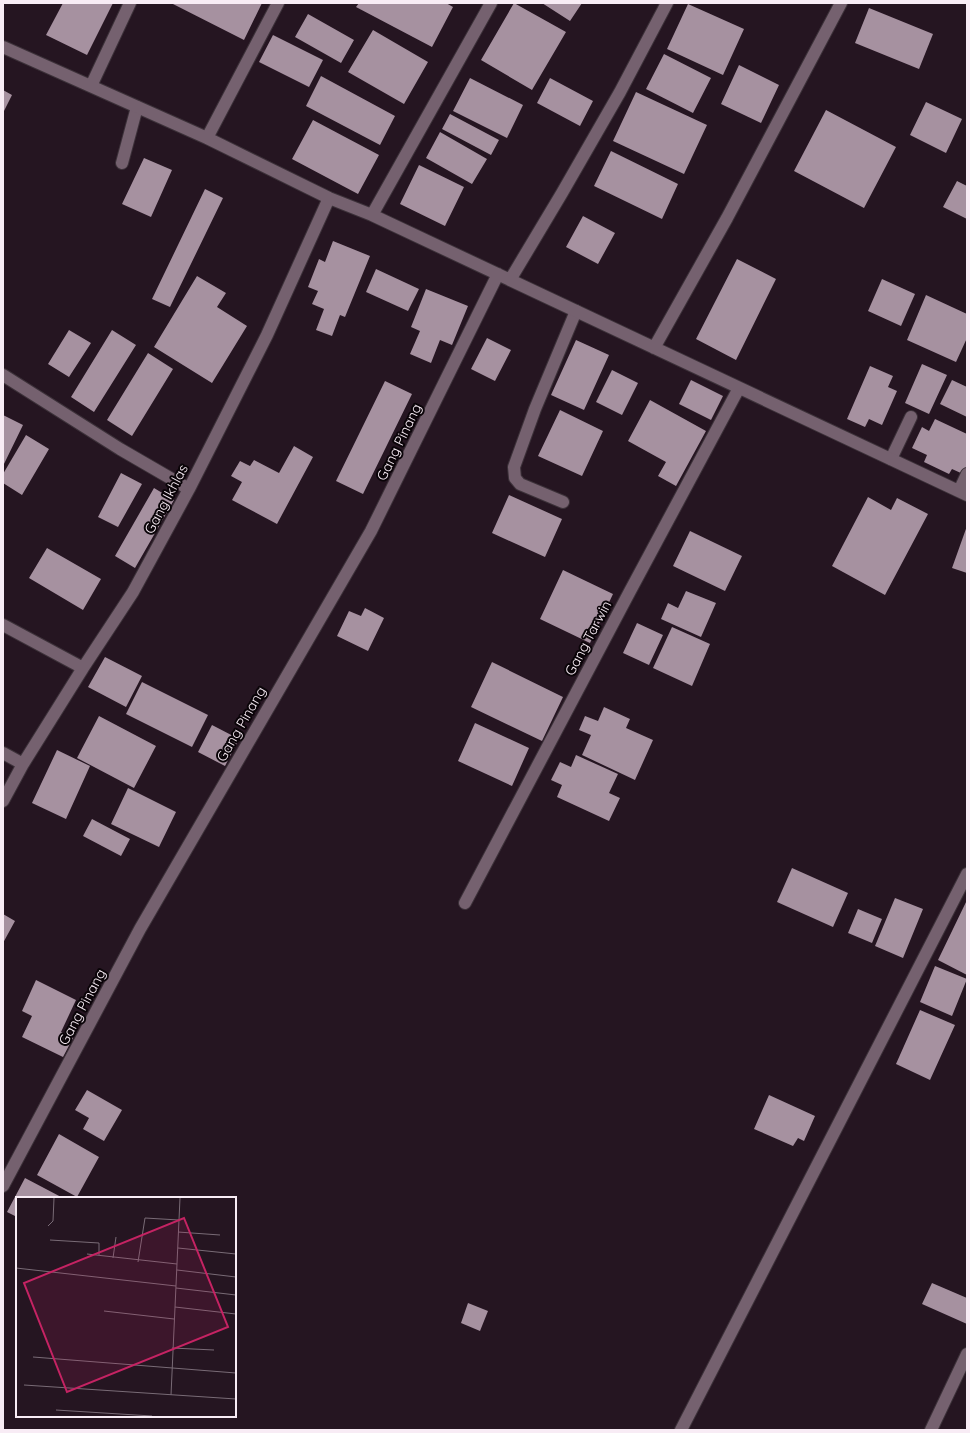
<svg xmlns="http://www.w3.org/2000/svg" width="970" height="1433" viewBox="0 0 970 1433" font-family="Quicksand,sans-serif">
<rect width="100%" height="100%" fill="#251521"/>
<path fill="#a691a0" d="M 63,3 L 113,3 L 87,55 L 46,35 Z
M 171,3 L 262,3 L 244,40 Z
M 359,3 L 446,3 L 453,7 L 432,47 L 356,7 Z
M 514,3 L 566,32 L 532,90 L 481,60 Z
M 542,3 L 582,3 L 570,21 Z
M 688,4 L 744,29 L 723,75 L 667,49 Z
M 869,8 L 933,34 L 919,69 L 855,43 Z
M 308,14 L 354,40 L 341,63 L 295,37 Z
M 373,30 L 428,62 L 404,104 L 348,72 Z
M 273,35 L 323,60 L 309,87 L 259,62 Z
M 664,54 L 711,78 L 693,113 L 646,89 Z
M 739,65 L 779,85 L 761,123 L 721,104 Z
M 321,76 L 395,116 L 380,145 L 306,106 Z
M 470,78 L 523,105 L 507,138 L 453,111 Z
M 550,78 L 593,101 L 580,126 L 537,103 Z
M 3,90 L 12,95 L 3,113 Z
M 636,92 L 707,125 L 684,174 L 613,141 Z
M 926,102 L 962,119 L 946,153 L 910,135 Z
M 826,110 L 896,147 L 864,208 L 794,171 Z
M 450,114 L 499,140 L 491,155 L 442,129 Z
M 313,120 L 379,155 L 358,194 L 292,159 Z
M 440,132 L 487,159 L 472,184 L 426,158 Z
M 611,151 L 678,184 L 662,219 L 594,186 Z
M 144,158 L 172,170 L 151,217 L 122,204 Z
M 419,165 L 464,187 L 445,226 L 400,204 Z
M 957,181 L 967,186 L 967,219 L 943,207 Z
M 205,189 L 223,198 L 170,307 L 152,299 Z
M 583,216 L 615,233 L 598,264 L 566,247 Z
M 333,241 L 370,256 L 345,317 L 340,315 L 332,336 L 316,330 L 324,309 L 312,304 L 318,291 L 308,287 L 319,259 L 325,262 Z
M 737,259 L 776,279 L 736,360 L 696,339 Z
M 376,269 L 419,289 L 408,311 L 366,292 Z
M 197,276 L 226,293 L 217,307 L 247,326 L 212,383 L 154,347 Z
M 882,279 L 915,294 L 901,326 L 868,311 Z
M 426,289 L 468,306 L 452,345 L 440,340 L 431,363 L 410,354 L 420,331 L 411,327 Z
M 926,295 L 967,314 L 967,338 L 956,362 L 907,340 Z
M 69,330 L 91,343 L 69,377 L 48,364 Z
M 112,330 L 136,345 L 94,412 L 71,397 Z
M 487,338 L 511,350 L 495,381 L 471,369 Z
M 576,340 L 609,355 L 584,410 L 551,395 Z
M 148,353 L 173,369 L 132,436 L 107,420 Z
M 922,364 L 947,375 L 929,414 L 905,403 Z
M 870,366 L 893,376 L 888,387 L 897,391 L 882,425 L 869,419 L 865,427 L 847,419 Z
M 612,370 L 638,383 L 622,415 L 596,402 Z
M 691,380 L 723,396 L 711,420 L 679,404 Z
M 952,380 L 967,387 L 967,417 L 940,404 Z
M 385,381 L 412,394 L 363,494 L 336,481 Z
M 650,400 L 706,431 L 676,486 L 658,476 L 666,462 L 628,441 Z
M 560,410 L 603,431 L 582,476 L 538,456 Z
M 3,415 L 23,425 L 3,466 Z
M 935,419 L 967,434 L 967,465 L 963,474 L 952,469 L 949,474 L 924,462 L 927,455 L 912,448 L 922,427 L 929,431 Z
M 26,435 L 49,449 L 22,495 L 3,483 L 3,474 Z
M 294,446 L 313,457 L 277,524 L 232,500 L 242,482 L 231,476 L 240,461 L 250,466 L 254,460 L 279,473 Z
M 121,473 L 142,484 L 118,527 L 98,517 Z
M 154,488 L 174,500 L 135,568 L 115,556 Z
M 509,495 L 562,519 L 545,557 L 492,533 Z
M 868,497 L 891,510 L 897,498 L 928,514 L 885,595 L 832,566 Z
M 967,526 L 967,573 L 952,568 Z
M 690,531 L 742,556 L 725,591 L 673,566 Z
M 47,548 L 101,579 L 83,610 L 29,578 Z
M 563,570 L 613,594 L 590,643 L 540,619 Z
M 686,591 L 716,603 L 701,637 L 661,619 L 668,603 L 678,608 Z
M 365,608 L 384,618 L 368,651 L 337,636 L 349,611 L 361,616 Z
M 637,623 L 663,635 L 649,665 L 623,653 Z
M 672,627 L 710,644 L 692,686 L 653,668 Z
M 105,657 L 142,676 L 126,707 L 88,687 Z
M 492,662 L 563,697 L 542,741 L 471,707 Z
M 142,682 L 208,715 L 192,747 L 126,714 Z
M 604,707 L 630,719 L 626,728 L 653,740 L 635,780 L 582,755 L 591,735 L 579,730 L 585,716 L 598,721 Z
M 99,716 L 156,746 L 134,788 L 77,758 Z
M 475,723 L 529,748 L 512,786 L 458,761 Z
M 212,725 L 239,739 L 225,766 L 198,752 Z
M 57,750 L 90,766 L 66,819 L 32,803 Z
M 576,755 L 618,774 L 609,793 L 620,798 L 609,821 L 557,797 L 562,785 L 551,780 L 560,762 L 571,767 Z
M 128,788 L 176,812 L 159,847 L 111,824 Z
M 92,819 L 130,839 L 121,856 L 83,836 Z
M 792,868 L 848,893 L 833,927 L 777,902 Z
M 895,898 L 923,909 L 903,958 L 875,946 Z
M 967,900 L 967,975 L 938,960 Z
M 858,909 L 882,919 L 872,943 L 848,933 Z
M 3,914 L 15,921 L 3,943 Z
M 935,966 L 967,979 L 952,1016 L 920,1002 Z
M 36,980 L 76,1000 L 61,1032 L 73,1038 L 63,1057 L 22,1037 L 32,1016 L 22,1011 Z
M 920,1010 L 955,1025 L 930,1080 L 896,1064 Z
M 87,1090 L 122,1110 L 104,1141 L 83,1129 L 89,1118 L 75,1110 Z
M 769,1095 L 815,1116 L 804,1141 L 798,1138 L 793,1146 L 754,1129 Z
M 59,1134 L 99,1157 L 77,1197 L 37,1175 Z
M 25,1178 L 63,1198 L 17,1198 L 17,1217 L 7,1212 Z
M 932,1283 L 967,1298 L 967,1324 L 922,1304 Z
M 468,1303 L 488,1311 L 480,1331 L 461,1323 Z"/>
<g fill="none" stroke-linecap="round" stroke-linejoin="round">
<g stroke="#3c3139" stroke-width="14">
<path id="service" d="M 122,163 L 137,107
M 891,459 L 911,417
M 563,502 L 520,484 L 515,478 L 514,467 L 535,409 L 576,311"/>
</g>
<g stroke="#3c3139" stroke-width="14">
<path id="minor" d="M 3,47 L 207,138 L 329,198 L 372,215 L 967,495
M 91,86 L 130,3
M 207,138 L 278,3
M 372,215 L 491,3
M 510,280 L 562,193 L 620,92 L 667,3
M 654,348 L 727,218 L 841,3
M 3,375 L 120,449 L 189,489
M 959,491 L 967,474
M 3,625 L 83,668
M 3,753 L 23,764
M 3,801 L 23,764 L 83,668 L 133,592 L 189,489 L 267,335 L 329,198
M 465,903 L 629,593 L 739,388
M 3,1186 L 140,929 L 371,531 L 498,274
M 681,1430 L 967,874
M 931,1430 L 967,1354"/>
</g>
<use href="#service" stroke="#75616f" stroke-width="12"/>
<use href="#minor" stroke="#75616f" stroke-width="12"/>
</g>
<g text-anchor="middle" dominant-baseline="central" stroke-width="4" stroke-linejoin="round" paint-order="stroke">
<g font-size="14" fill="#f8ecf5" stroke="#0a0408">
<text transform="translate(399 442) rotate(-64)">Gang Pinang</text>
<text transform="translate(166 499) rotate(-62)">Gang Ikhlas</text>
<text transform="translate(588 638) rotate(-62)">Gang Tarwin</text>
<text transform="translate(241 724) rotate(-60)">Gang Pinang</text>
<text transform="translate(82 1007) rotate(-62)">Gang Pinang</text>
</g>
</g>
<g transform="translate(16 1197)">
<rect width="220" height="220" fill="#251521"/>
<path fill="none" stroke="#796b76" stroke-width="1" d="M 32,29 L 37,24 L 38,1M 162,35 L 204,38M 34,43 L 83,46 L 83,58M 162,51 L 220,57M 71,57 L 161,67M 97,61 L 100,40M 122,65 L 129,21 L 163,23M 0,71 L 160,89M 161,73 L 220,80M 160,91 L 220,98M 159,110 L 220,117M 88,114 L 158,122M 156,151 L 198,153M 17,160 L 220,176M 8,188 L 220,202M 155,198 L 164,1M 40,213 L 136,219"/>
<path fill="#c52363" fill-opacity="0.15" stroke="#c52363" stroke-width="2" d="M 168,21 L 212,130 L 51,195 L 8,86 Z"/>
<rect width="220" height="220" fill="none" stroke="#f8ecf5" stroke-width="2"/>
</g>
<rect width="970" height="1433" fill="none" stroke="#f8ecf5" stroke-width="8"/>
</svg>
